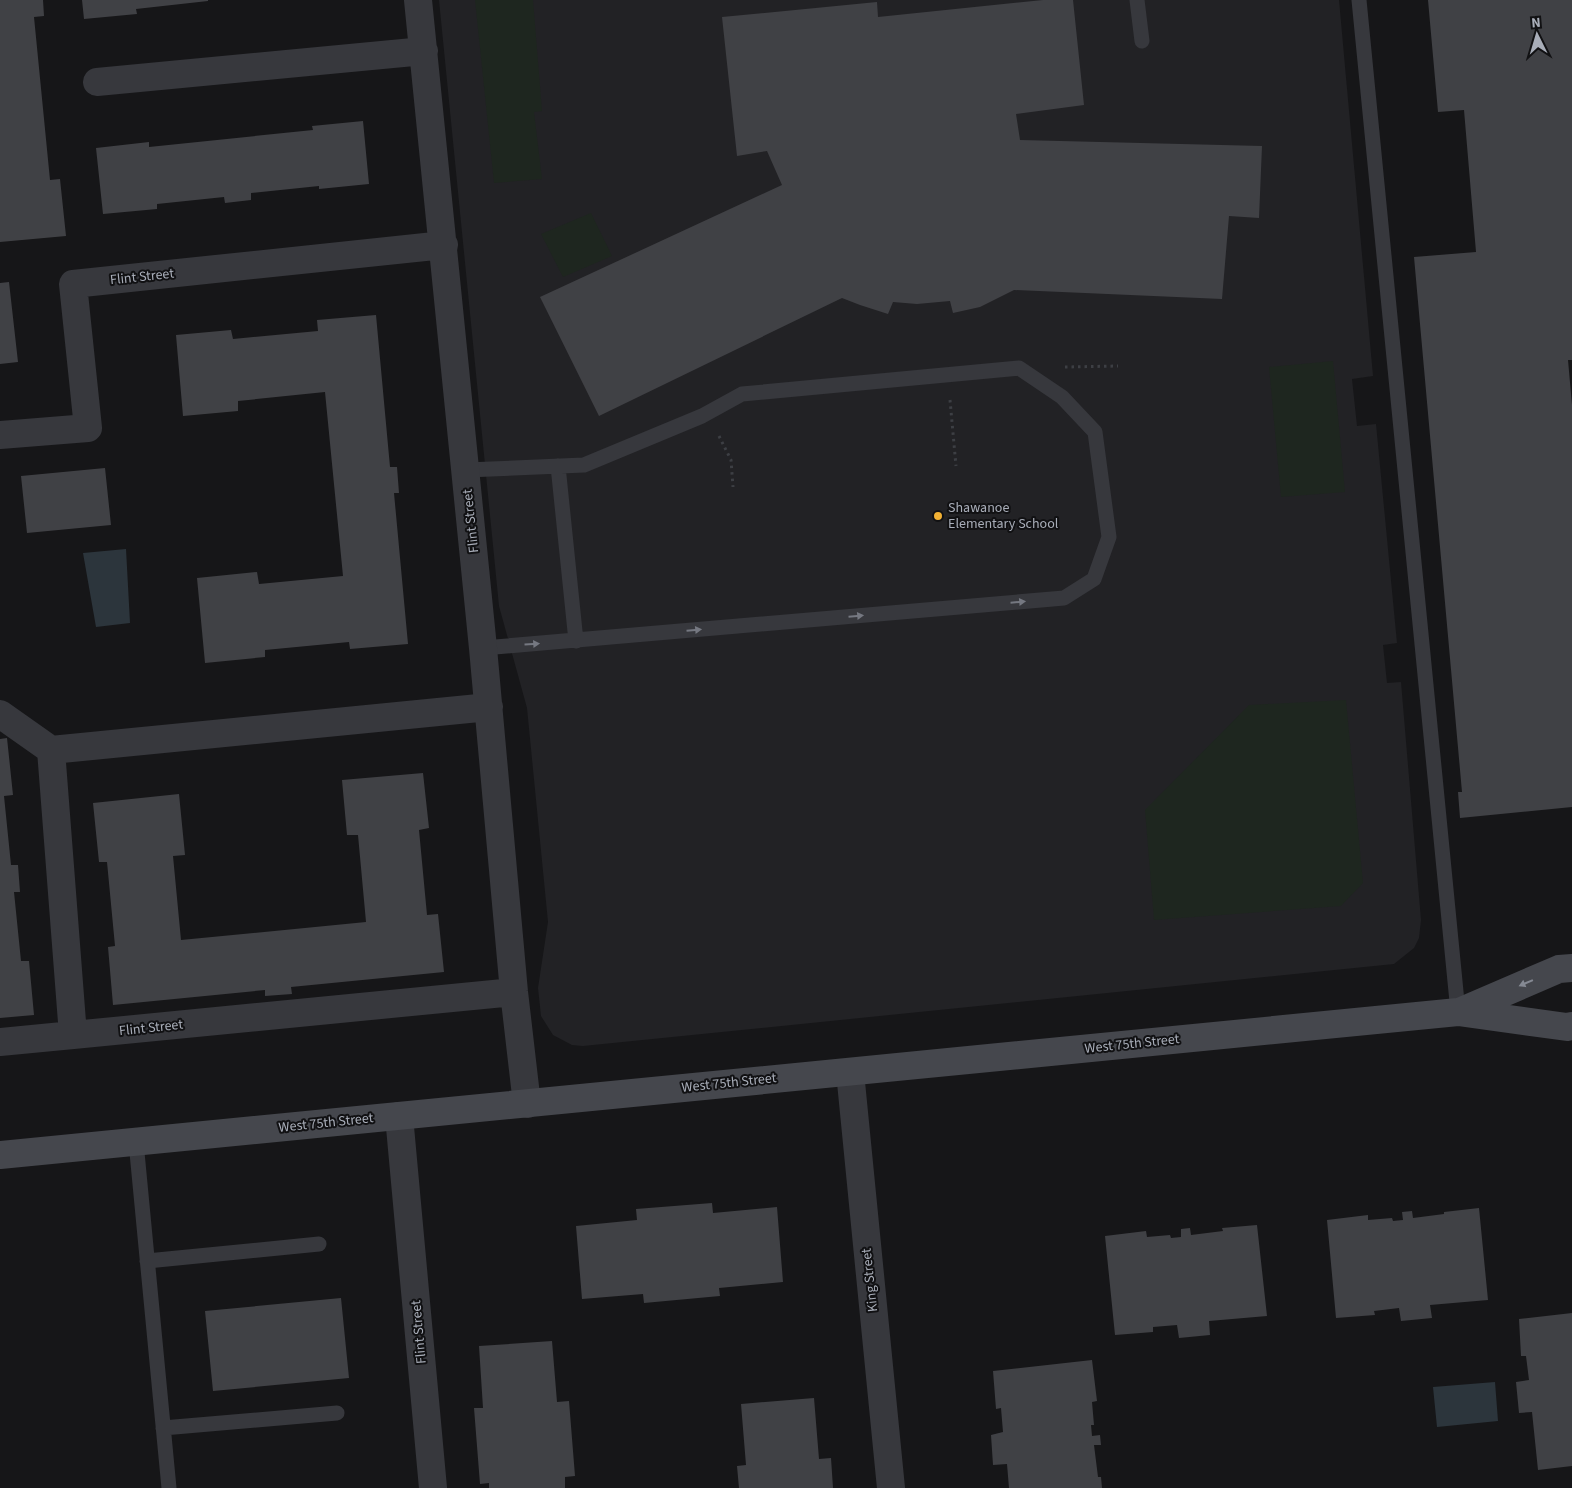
<svg xmlns="http://www.w3.org/2000/svg" width="1572" height="1488" viewBox="0 0 1572 1488" font-family="'Source Sans 3',sans-serif">
<rect width="100%" height="100%" fill="#161618"/>
<path fill="#222225" d="M 439,0 L 1339,0 L 1373,376 L 1352,379 L 1357,426 L 1376,424 L 1397,643 L 1383,645 L 1387,683 L 1401,682 L 1421,920 L 1419,938 L 1414,948 L 1394,964 L 583,1046 L 572,1045 L 553,1035 L 541,1016 L 538,988 L 548,922 L 527,708 L 499,606 Z"/>
<path fill="#1e261f" d="M 475,0 L 533,0 L 542,111 L 534,112 L 542,179 L 494,183 Z
M 591,213 L 612,256 L 563,277 L 541,234 Z
M 1333,361 L 1345,492 L 1281,497 L 1269,367 Z
M 1346,700 L 1363,883 L 1341,906 L 1154,920 L 1145,810 L 1249,705 Z"/>
<path fill="#2c353c" d="M 126,549 L 130,623 L 96,627 L 83,553 Z
M 1495,1382 L 1498,1421 L 1437,1427 L 1433,1387 Z"/>
<path fill="#404145" d="M 0,0 L 43,0 L 44,16 L 34,17 L 50,180 L 60,179 L 66,236 L 0,242 Z
M 82,0 L 208,0 L 208,1 L 136,9 L 137,14 L 84,19 Z
M 1043,0 L 1073,0 L 1084,105 L 1016,114 L 1020,140 L 1262,146 L 1259,218 L 1229,216 L 1222,299 L 1014,290 L 980,307 L 953,313 L 950,301 L 917,304 L 893,302 L 888,314 L 860,305 L 842,298 L 599,416 L 540,297 L 782,185 L 767,151 L 737,156 L 722,17 L 877,2 L 878,17 Z
M 1428,0 L 1572,0 L 1572,360 L 1568,360 L 1572,405 L 1572,807 L 1460,818 L 1458,792 L 1462,792 L 1414,257 L 1476,252 L 1464,110 L 1438,112 Z
M 363,121 L 369,184 L 319,189 L 319,186 L 251,193 L 251,200 L 225,203 L 224,197 L 157,204 L 157,209 L 103,214 L 96,148 L 149,142 L 149,147 L 313,130 L 312,126 Z
M 9,282 L 18,362 L 0,364 L 0,283 Z
M 376,315 L 390,467 L 397,467 L 399,493 L 394,493 L 408,644 L 350,649 L 349,642 L 265,650 L 265,657 L 205,663 L 197,578 L 257,572 L 259,584 L 343,576 L 325,392 L 238,401 L 238,411 L 183,416 L 176,335 L 231,330 L 233,339 L 318,331 L 317,320 Z
M 105,468 L 111,525 L 27,533 L 21,476 Z
M 7,738 L 13,795 L 4,796 L 11,865 L 18,865 L 20,892 L 14,892 L 21,961 L 29,961 L 34,1015 L 0,1018 L 0,739 Z
M 423,773 L 429,828 L 419,830 L 427,915 L 438,914 L 444,972 L 291,987 L 292,994 L 265,996 L 265,990 L 113,1005 L 108,947 L 115,946 L 107,862 L 99,862 L 93,803 L 179,794 L 185,855 L 173,856 L 181,940 L 366,922 L 358,835 L 347,835 L 342,780 Z
M 712,1203 L 713,1213 L 777,1207 L 783,1282 L 719,1288 L 720,1296 L 644,1303 L 643,1294 L 582,1299 L 576,1226 L 637,1220 L 636,1209 Z
M 1479,1208 L 1488,1300 L 1430,1305 L 1432,1318 L 1401,1321 L 1399,1308 L 1374,1311 L 1375,1315 L 1336,1318 L 1327,1220 L 1368,1215 L 1368,1220 L 1392,1218 L 1393,1221 L 1403,1220 L 1402,1212 L 1412,1211 L 1413,1218 L 1444,1214 L 1444,1212 Z
M 1257,1225 L 1267,1316 L 1209,1321 L 1210,1335 L 1179,1338 L 1177,1325 L 1153,1327 L 1153,1332 L 1115,1335 L 1105,1236 L 1146,1231 L 1147,1237 L 1170,1235 L 1171,1238 L 1181,1237 L 1181,1229 L 1190,1228 L 1191,1235 L 1223,1231 L 1222,1228 Z
M 341,1298 L 349,1378 L 213,1391 L 205,1311 Z
M 1572,1313 L 1572,1466 L 1538,1470 L 1532,1412 L 1519,1413 L 1516,1382 L 1529,1380 L 1526,1356 L 1521,1356 L 1519,1319 Z
M 552,1341 L 557,1402 L 569,1401 L 575,1476 L 565,1477 L 565,1488 L 489,1488 L 489,1483 L 480,1484 L 474,1408 L 483,1408 L 479,1346 Z
M 1092,1360 L 1097,1401 L 1092,1402 L 1094,1425 L 1091,1425 L 1092,1436 L 1100,1435 L 1101,1445 L 1094,1445 L 1098,1477 L 1101,1477 L 1102,1488 L 1009,1488 L 1007,1464 L 993,1465 L 991,1435 L 1003,1432 L 1001,1408 L 996,1409 L 993,1371 Z
M 814,1398 L 819,1459 L 831,1458 L 833,1488 L 739,1488 L 737,1466 L 746,1465 L 741,1404 Z"/>
<g fill="none" stroke-linecap="round" stroke-linejoin="round">
<path stroke="#3d3f44" stroke-width="3" stroke-dasharray="2.5 4" stroke-linecap="butt" d="M 1065,367 L 1118,366
M 950,400 L 956,466
M 719,436 L 731,460 L 733,487"/>
<path stroke="#37383d" stroke-width="15" d="M 1137,0 L 1142,41
M 1359,0 L 1458,1012
M 558,466 L 576,641
M 466,470 L 584,465 L 702,416 L 742,394 L 1019,368 L 1062,397 L 1095,432 L 1109,537 L 1094,579 L 1064,598 L 483,648
M 136,1142 L 169,1488
M 147,1261 L 319,1244
M 163,1428 L 337,1413"/>
<path stroke="#37383d" stroke-width="28" d="M 418,0 L 483,648 L 514,992 L 527,1104
M 97,82 L 424,51
M 0,435 L 88,428 L 73,284 L 444,245
M 0,714 L 51,750 L 73,1035 L 514,992
M 51,750 L 489,707
M 0,1042 L 73,1035
M 850,1072 L 891,1488
M 399,1116 L 433,1488"/>
<path stroke="#45474d" stroke-width="28" d="M 1459,1012 L 1559,969 L 1572,968
M 0,1155 L 1458,1012 L 1567,1027 L 1572,1026"/>
</g>
<defs><path id="oneway-solid" d="M-6-.8H1V-3.2L6.5 0L1 3.2V.8H-6Z" transform="scale(1.25)"/></defs>
<g fill="#757881">
<use href="#oneway-solid" transform="translate(1018 602) rotate(-5)"/>
<use href="#oneway-solid" transform="translate(856 616) rotate(-5)"/>
<use href="#oneway-solid" transform="translate(694 630) rotate(-5)"/>
<use href="#oneway-solid" transform="translate(532 644) rotate(-4)"/>
</g>
<use fill="#858993" href="#oneway-solid" transform="translate(1526 983) rotate(157)"/>
<circle fill="#f2b134" stroke="#111113" stroke-width="2" cx="938" cy="516" r="5"/>
<g text-anchor="middle" dominant-baseline="central" stroke-width="4" stroke-linejoin="round" paint-order="stroke">
<g font-size="14" fill="#a8adb8" stroke="#111113">
<text transform="translate(142 277) rotate(-6)">Flint Street</text>
<text transform="translate(471 521) rotate(-96)">Flint Street</text>
<text transform="translate(151 1028) rotate(-6)">Flint Street</text>
<text transform="translate(1132 1044) rotate(-6)">West 75th Street</text>
<text transform="translate(729 1083) rotate(-6)">West 75th Street</text>
<text transform="translate(326 1123) rotate(-6)">West 75th Street</text>
<text transform="translate(870 1280) rotate(-96)">King Street</text>
<text transform="translate(419 1332) rotate(-95)">Flint Street</text>
</g>
<g font-size="14" fill="#a8adb8" stroke="#111113" text-anchor="start">
<text x="948" y="508">Shawanoe<tspan x="948" dy="16">Elementary School</tspan></text>
</g>
</g>
<g transform="translate(1537 35) rotate(355)" stroke="#111113" stroke-width="4" paint-order="stroke">
<path d="M0-4L9 19L0 12L-9 19Z" fill="#a8adb8"/>
<text y="-8" font-size="14" font-weight="bold" text-anchor="middle" fill="#a8adb8">N</text>
</g>
</svg>
